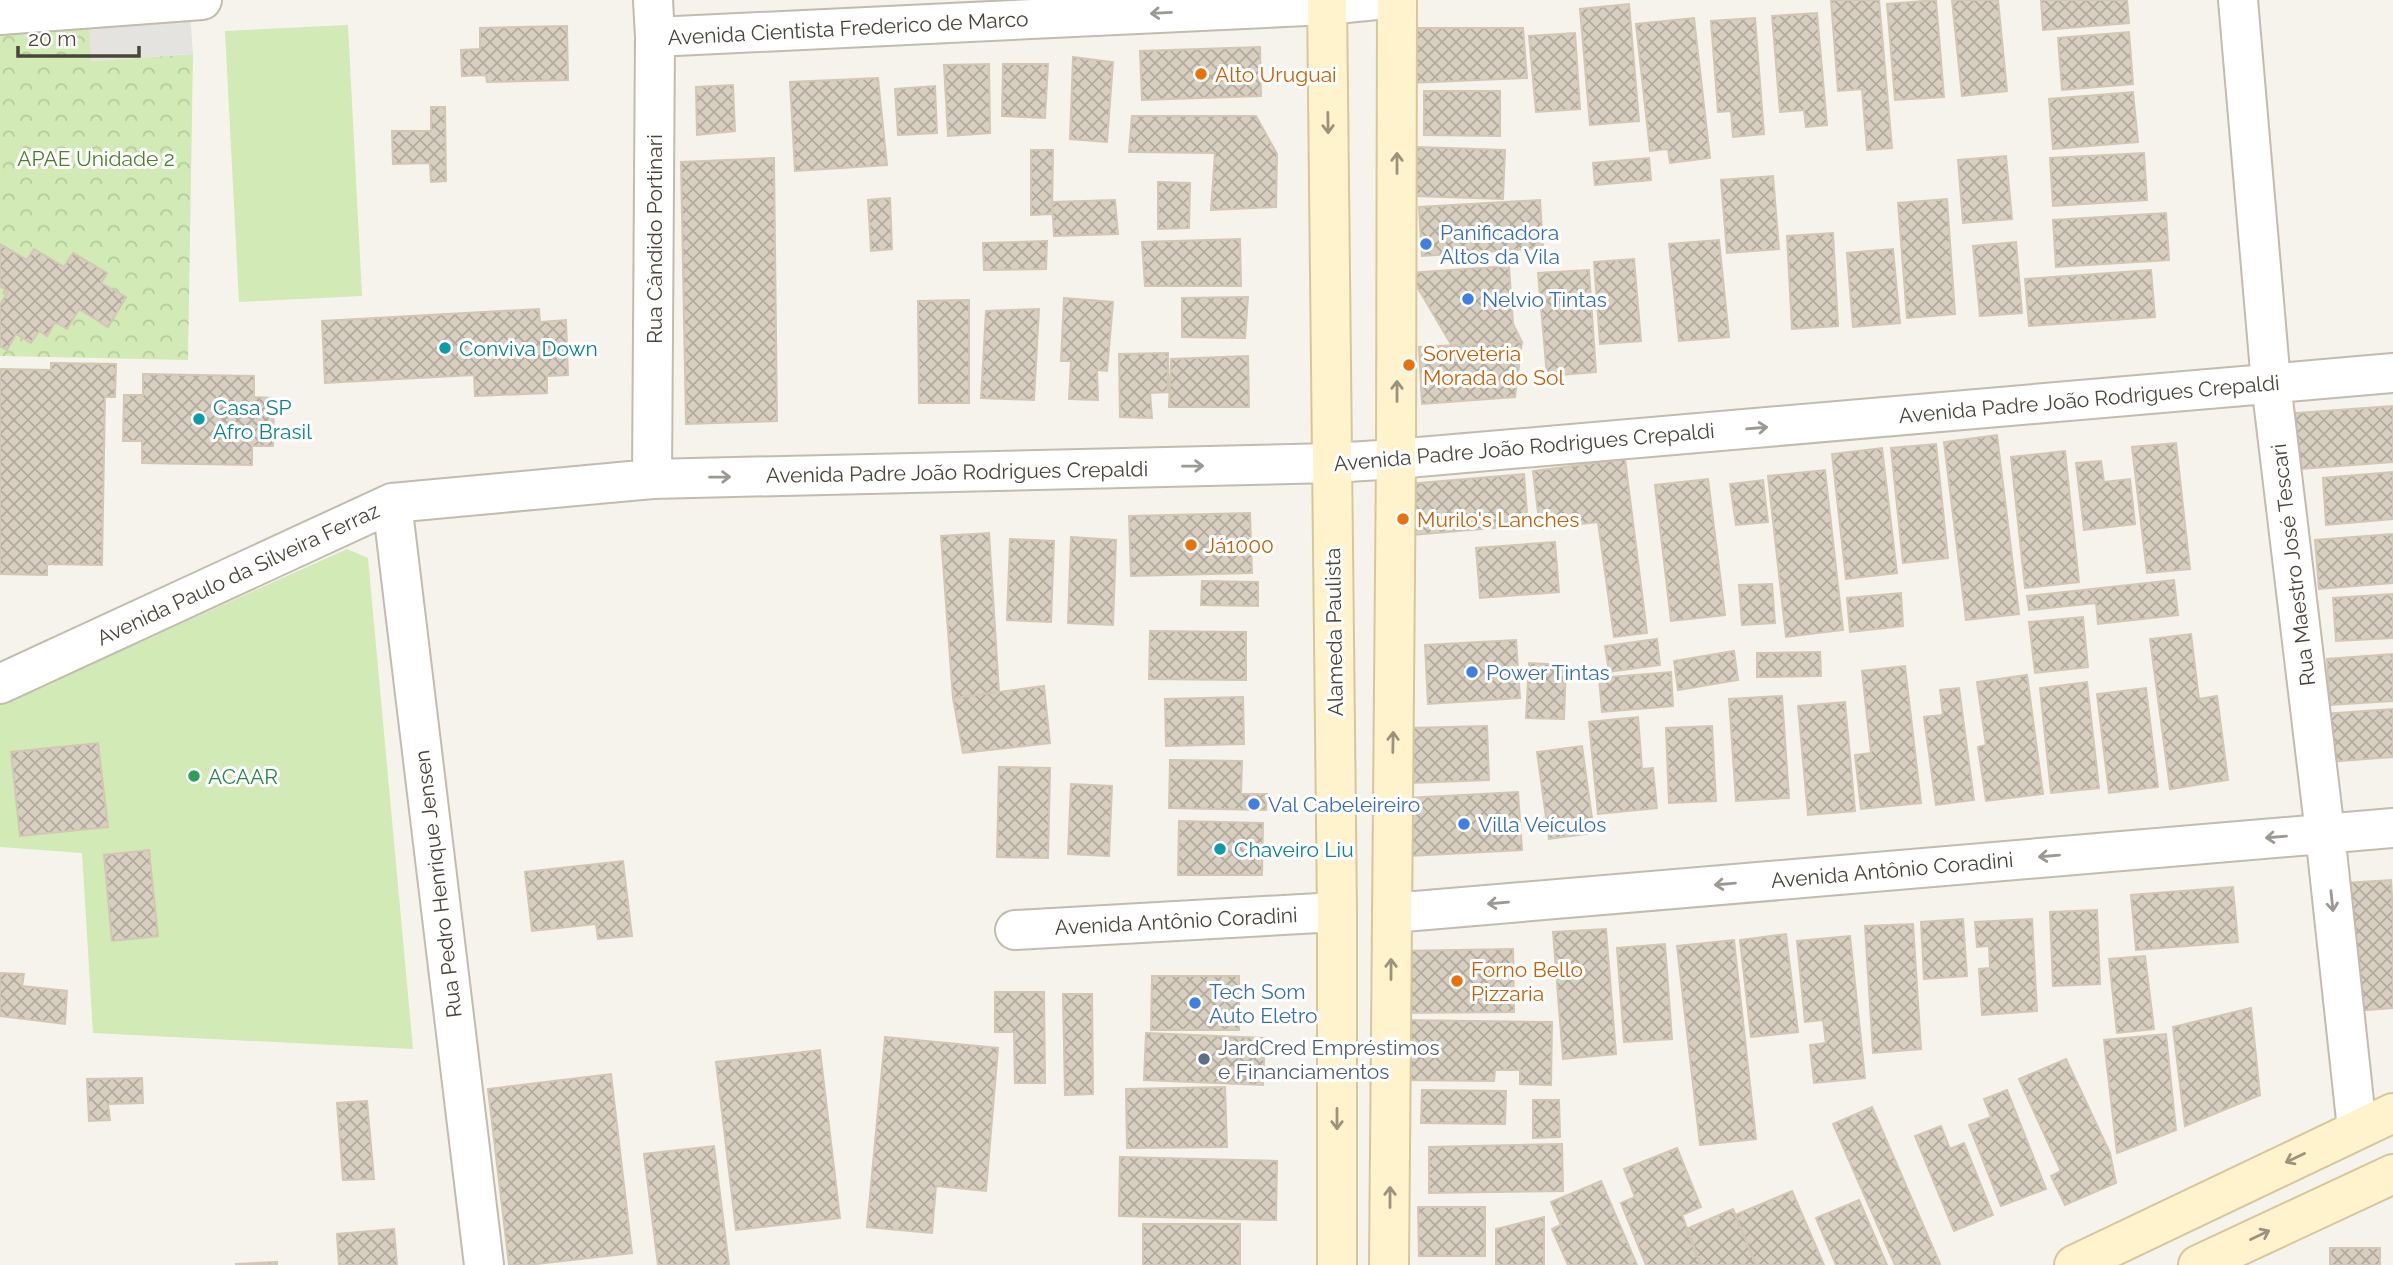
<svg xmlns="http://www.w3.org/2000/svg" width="2393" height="1265" viewBox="0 0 2393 1265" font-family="Raleway,sans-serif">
<defs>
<pattern id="forest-crowns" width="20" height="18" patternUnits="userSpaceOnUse" patternTransform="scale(1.75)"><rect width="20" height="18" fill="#d2eab5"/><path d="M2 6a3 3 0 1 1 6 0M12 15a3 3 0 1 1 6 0" fill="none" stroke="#b6ca9c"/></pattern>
<pattern id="building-cross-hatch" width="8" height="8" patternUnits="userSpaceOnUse" patternTransform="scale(1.75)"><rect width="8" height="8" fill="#d8cfc1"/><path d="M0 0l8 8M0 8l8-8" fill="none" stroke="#b1aa9e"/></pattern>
</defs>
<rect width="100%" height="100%" fill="#f6f3ec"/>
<path fill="url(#forest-crowns)" d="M 89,21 L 92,61 L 193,54 L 188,360 L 0,356 L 0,31 Z"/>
<path fill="#d2eab5" d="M 348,25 L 362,296 L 239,302 L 225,31 Z
M 347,549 L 368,558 L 413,1049 L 93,1033 L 82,853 L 0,847 L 0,705 Z"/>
<path fill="#e5e3e0" d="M 190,13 L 193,54 L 91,61 L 89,21 Z"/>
<path fill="url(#building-cross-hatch)" stroke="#d3c7b4" stroke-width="2" d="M 1831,0 L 1879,0 L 1892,148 L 1867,150 L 1862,89 L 1838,91 Z
M 1936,0 L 1944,97 L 1895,100 L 1887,4 Z
M 1952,0 L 1998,0 L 2007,91 L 1962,96 Z
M 2041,0 L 2127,0 L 2129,23 L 2043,30 Z
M 1629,4 L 1639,121 L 1590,125 L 1580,9 Z
M 1817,13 L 1827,125 L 1806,127 L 1804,110 L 1780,112 L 1772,16 Z
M 1694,18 L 1710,158 L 1670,163 L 1668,149 L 1650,151 L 1636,24 Z
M 1755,18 L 1764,134 L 1733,137 L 1731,111 L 1718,112 L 1711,21 Z
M 567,26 L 568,80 L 487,82 L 486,75 L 462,76 L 461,50 L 480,49 L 480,28 Z
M 1408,28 L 1523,28 L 1527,78 L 1410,83 Z
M 2129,32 L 2133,84 L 2062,90 L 2058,38 Z
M 1575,33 L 1580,109 L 1536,112 L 1529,36 Z
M 1260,47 L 1261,96 L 1142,100 L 1140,51 Z
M 1073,57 L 1113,62 L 1107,142 L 1070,139 Z
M 989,64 L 990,133 L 948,136 L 944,65 Z
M 1003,64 L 1048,64 L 1045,118 L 1002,116 Z
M 878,78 L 887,165 L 795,171 L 790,82 Z
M 733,85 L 735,131 L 697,135 L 696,87 Z
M 935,86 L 937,133 L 898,135 L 895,89 Z
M 1424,91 L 1500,91 L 1500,136 L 1424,135 Z
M 2133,92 L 2138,142 L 2053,149 L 2049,99 Z
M 431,107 L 445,107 L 446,181 L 431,182 L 430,163 L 393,164 L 392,131 L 431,131 Z
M 1132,116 L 1256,116 L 1277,154 L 1276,207 L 1211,210 L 1215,153 L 1129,152 Z
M 1417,147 L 1505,150 L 1503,199 L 1415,196 Z
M 1031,150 L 1053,150 L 1052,214 L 1031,215 Z
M 2144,153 L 2147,200 L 2053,206 L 2050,158 Z
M 2006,156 L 2012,219 L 1963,223 L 1958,160 Z
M 774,158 L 777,421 L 686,424 L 681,162 Z
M 1649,158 L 1651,180 L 1595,185 L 1593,163 Z
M 1773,176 L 1779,249 L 1727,253 L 1721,180 Z
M 1158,182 L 1190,183 L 1189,228 L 1158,229 Z
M 890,198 L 892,249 L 871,251 L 868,200 Z
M 1947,199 L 1955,314 L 1907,318 L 1898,203 Z
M 1115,200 L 1118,234 L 1054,236 L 1052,202 Z
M 1540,200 L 1543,248 L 1422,256 L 1419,207 Z
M 2166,213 L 2169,260 L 2056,267 L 2053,220 Z
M 1833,233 L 1838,326 L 1792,329 L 1787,236 Z
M 1240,239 L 1241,286 L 1145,286 L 1142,242 Z
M 1719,240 L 1729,337 L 1679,341 L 1669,244 Z
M 1047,241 L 1046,269 L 984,270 L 983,243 Z
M 2016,242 L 2022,313 L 1980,316 L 1973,246 Z
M 0,244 L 27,260 L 34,249 L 64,267 L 73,253 L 107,273 L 101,283 L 126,297 L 108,327 L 79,309 L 67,329 L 55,322 L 47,336 L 39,331 L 31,343 L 16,334 L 7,350 L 0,346 L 0,305 L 8,291 L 0,286 Z
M 1893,249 L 1900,323 L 1853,327 L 1847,253 Z
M 1634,259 L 1641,341 L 1600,344 L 1594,262 Z
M 1509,266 L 1513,324 L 1522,342 L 1452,346 L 1409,273 Z
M 1589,270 L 1596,372 L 1547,376 L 1538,273 Z
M 2151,270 L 2155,317 L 2029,326 L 2025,279 Z
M 1248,297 L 1245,338 L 1182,337 L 1182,298 Z
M 1064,298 L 1113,302 L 1107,371 L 1097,370 L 1098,400 L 1069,399 L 1071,361 L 1061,361 Z
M 969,300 L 969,403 L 919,403 L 918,301 Z
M 539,309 L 540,322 L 566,320 L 568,375 L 547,376 L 547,393 L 475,396 L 474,375 L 325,383 L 322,321 Z
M 1039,309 L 1034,400 L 981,398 L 986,311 Z
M 1522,342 L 1515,397 L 1422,404 L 1419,347 Z
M 1168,353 L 1168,392 L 1150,393 L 1152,418 L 1120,417 L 1119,354 Z
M 1248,356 L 1249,407 L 1169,407 L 1171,359 Z
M 51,363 L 116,364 L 115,397 L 105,397 L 102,565 L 47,564 L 47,575 L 0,574 L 0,369 L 51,370 Z
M 143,374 L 254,376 L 254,397 L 274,398 L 273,446 L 252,446 L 252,465 L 142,463 L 142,441 L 123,441 L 124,395 L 143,395 Z
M 2393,406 L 2393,462 L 2287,470 L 2283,414 Z
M 1997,435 L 2019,614 L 1966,620 L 1944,442 Z
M 2176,443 L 2190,569 L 2147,573 L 2132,447 Z
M 1936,444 L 1948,558 L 1903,563 L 1891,448 Z
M 1882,448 L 1897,573 L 1846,579 L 1832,454 Z
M 2065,451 L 2079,582 L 2025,588 L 2011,457 Z
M 1625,459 L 1647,633 L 1614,637 L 1598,522 L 1540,529 L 1533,471 Z
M 2101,461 L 2104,482 L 2130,479 L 2135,524 L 2084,530 L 2076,463 Z
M 1825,470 L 1843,630 L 1786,637 L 1768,476 Z
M 2393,472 L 2393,519 L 2326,525 L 2323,478 Z
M 1524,474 L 1528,525 L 1413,535 L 1408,484 Z
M 1708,479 L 1725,615 L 1671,621 L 1655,485 Z
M 1763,480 L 1768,522 L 1736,525 L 1730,484 Z
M 1250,513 L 1252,573 L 1131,576 L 1129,516 Z
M 989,533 L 999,692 L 953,698 L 941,536 Z
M 2393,534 L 2393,583 L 2319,589 L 2315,540 Z
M 1071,537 L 1116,540 L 1113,625 L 1068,623 Z
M 1010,539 L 1054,541 L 1051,622 L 1007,620 Z
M 1555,542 L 1559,592 L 1480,598 L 1476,548 Z
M 2174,580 L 2178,615 L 2098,624 L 2096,603 L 2029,610 L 2027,596 Z
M 1202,581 L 1258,582 L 1258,606 L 1201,605 Z
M 1772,584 L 1775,623 L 1742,625 L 1739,585 Z
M 1901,593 L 1903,626 L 1850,632 L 1847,598 Z
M 2393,594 L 2393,638 L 2336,641 L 2333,598 Z
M 2083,617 L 2088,667 L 2035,673 L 2029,622 Z
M 1150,631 L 1246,632 L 1246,680 L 1149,679 Z
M 2191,634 L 2199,699 L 2217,696 L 2228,780 L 2170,789 L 2150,639 Z
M 1657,639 L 1660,665 L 1609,672 L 1605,646 Z
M 1516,640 L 1520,698 L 1428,704 L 1425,645 Z
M 1734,651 L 1738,680 L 1678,690 L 1674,661 Z
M 1820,652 L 1821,676 L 1757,677 L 1757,653 Z
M 2393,654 L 2393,701 L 2330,705 L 2327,659 Z
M 1529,663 L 1566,665 L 1564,719 L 1526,718 Z
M 1905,666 L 1921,803 L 1861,809 L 1855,755 L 1871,753 L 1862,671 Z
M 1671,672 L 1673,706 L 1602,712 L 1599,678 Z
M 2027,675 L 2043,794 L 1986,801 L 1978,747 L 1986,745 L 1977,682 Z
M 2087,682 L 2099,788 L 2051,793 L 2040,688 Z
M 1044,686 L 1050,743 L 963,753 L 953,698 Z
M 1959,688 L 1974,800 L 1936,805 L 1924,717 L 1943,715 L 1940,690 Z
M 2146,688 L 2158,787 L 2109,793 L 2097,694 Z
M 1782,696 L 1789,798 L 1736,801 L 1729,699 Z
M 1243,697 L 1244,744 L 1166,746 L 1165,699 Z
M 1845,702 L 1855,811 L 1808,815 L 1798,706 Z
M 2393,709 L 2393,757 L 2328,762 L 2324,714 Z
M 1638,717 L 1642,769 L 1653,768 L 1657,808 L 1598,814 L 1589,722 Z
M 1487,726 L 1489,780 L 1411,783 L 1409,728 Z
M 1712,726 L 1716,801 L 1669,803 L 1666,728 Z
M 98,743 L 108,827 L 20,836 L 11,752 Z
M 1582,746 L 1594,833 L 1549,839 L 1537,752 Z
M 1170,760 L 1242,761 L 1241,794 L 1267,794 L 1266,810 L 1169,808 Z
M 999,767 L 1050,768 L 1048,858 L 997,857 Z
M 1071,784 L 1112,786 L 1109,856 L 1068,854 Z
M 1518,792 L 1522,850 L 1409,856 L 1406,798 Z
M 1179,821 L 1263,823 L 1262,875 L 1178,875 Z
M 149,850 L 158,936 L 112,941 L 104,855 Z
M 623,861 L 632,936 L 598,939 L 596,924 L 532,931 L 525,872 Z
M 2391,880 L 2393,912 L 2393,1008 L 2355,1011 L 2345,883 Z
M 2233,887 L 2238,942 L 2136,950 L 2131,895 Z
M 2097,910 L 2100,984 L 2053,986 L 2050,912 Z
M 1963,919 L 1967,976 L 1924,979 L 1921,922 Z
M 2032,919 L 2037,1011 L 1982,1015 L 1979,969 L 1990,968 L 1989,946 L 1977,947 L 1975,922 Z
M 1913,924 L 1921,1049 L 1873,1053 L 1865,926 Z
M 1606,929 L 1616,1054 L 1563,1059 L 1553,932 Z
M 1786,934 L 1798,1032 L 1751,1037 L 1740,940 Z
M 1850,936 L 1865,1078 L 1814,1083 L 1810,1045 L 1826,1043 L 1823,1020 L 1805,1022 L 1797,941 Z
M 1734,940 L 1756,1139 L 1700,1145 L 1677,946 Z
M 1665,944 L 1672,1039 L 1624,1042 L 1617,948 Z
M 1513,949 L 1514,1012 L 1400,1013 L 1399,951 Z
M 2145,956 L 2154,1029 L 2117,1033 L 2109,959 Z
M 0,973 L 24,974 L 22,986 L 67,991 L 65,1024 L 0,1016 Z
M 1152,976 L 1239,976 L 1239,1030 L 1151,1030 Z
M 995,992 L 1044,992 L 1045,1083 L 1015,1083 L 1014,1032 L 995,1032 Z
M 1063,994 L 1092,994 L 1093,1094 L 1065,1095 Z
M 2251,1008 L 2260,1095 L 2185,1126 L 2173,1027 Z
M 1400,1020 L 1552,1022 L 1551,1085 L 1520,1084 L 1520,1070 L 1495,1070 L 1494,1081 L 1400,1080 Z
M 1146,1033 L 1265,1038 L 1263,1085 L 1144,1080 Z
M 2166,1034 L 2176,1130 L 2117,1153 L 2104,1040 Z
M 885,1037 L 998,1048 L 986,1191 L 936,1186 L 932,1233 L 867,1227 Z
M 820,1050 L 840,1218 L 736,1230 L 716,1062 Z
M 2066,1059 L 2110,1153 L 2116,1183 L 2065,1205 L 2051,1176 L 2061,1171 L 2019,1079 Z
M 611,1074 L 632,1253 L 528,1265 L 509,1265 L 488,1089 Z
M 142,1078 L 143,1103 L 108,1104 L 110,1120 L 89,1121 L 87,1079 Z
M 1225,1087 L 1227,1147 L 1127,1148 L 1126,1089 Z
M 1422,1090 L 1506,1091 L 1505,1124 L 1421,1123 Z
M 2007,1090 L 2046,1189 L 2001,1206 L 1969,1125 L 1991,1117 L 1984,1099 Z
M 1533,1100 L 1559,1100 L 1560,1137 L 1533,1138 Z
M 367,1101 L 374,1179 L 343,1180 L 337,1103 Z
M 1872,1107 L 1940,1264 L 1937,1265 L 1895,1265 L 1833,1124 Z
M 1941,1126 L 1950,1149 L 1964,1143 L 1993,1215 L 1954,1231 L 1915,1136 Z
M 1562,1144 L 1563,1191 L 1429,1193 L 1429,1147 Z
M 714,1146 L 729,1265 L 658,1265 L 644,1154 Z
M 1677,1148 L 1701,1207 L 1682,1215 L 1701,1265 L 1646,1265 L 1621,1203 L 1635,1197 L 1624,1169 Z
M 1120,1157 L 1277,1161 L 1276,1220 L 1119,1216 Z
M 1601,1181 L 1637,1265 L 1568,1265 L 1552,1229 L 1561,1225 L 1551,1202 Z
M 1792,1191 L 1824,1265 L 1756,1265 L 1735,1215 Z
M 1859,1200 L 1887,1265 L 1836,1265 L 1816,1218 Z
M 1418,1207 L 1485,1207 L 1485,1256 L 1419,1256 Z
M 1733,1209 L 1756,1265 L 1701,1265 L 1686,1229 Z
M 1544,1217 L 1544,1265 L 1496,1265 L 1496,1229 Z
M 1143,1224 L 1240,1224 L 1240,1265 L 1143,1265 Z
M 394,1229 L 397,1265 L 339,1265 L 337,1234 Z
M 2330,1248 L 2380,1248 L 2380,1265 L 2330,1265 Z
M 277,1262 L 277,1265 L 235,1264 Z"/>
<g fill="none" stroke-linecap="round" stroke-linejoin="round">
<g stroke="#c2bbae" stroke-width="42">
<path id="street" d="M 2238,0 L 2271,383 L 2325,833 L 2357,1129
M 0,15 L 202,0
M 655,37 L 1327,5 L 1376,0
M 652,479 L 655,37 L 653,0
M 392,503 L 484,1265
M 0,684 L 392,503 L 652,479 L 1332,463 L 1396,459 L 2393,373
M 1392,913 L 2393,828
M 1015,930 L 1337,912"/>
</g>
<g stroke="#d6c79b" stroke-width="42">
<path id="secondary" d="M 1327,0 L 1337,912 L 1337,1265
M 1389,1265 L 1396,459 L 1397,0
M 2074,1265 L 2393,1113
M 2198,1265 L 2393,1174"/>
</g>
<use href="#street" stroke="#fff" stroke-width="38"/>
<use href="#secondary" stroke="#fff3cd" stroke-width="38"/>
</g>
<defs><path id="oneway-shaft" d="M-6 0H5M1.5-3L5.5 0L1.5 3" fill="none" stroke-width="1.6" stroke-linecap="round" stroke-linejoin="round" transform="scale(1.75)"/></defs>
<g stroke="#9c9892">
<use href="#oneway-shaft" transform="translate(1161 13) rotate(177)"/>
<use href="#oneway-shaft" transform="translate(1757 428) rotate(-5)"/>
<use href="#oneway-shaft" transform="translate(1193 466) rotate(-1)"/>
<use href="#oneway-shaft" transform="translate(720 477) rotate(-1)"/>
<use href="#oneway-shaft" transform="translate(2276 837) rotate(175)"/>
<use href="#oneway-shaft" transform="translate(2049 856) rotate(175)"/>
<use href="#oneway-shaft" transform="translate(1725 884) rotate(175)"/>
<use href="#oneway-shaft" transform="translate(2332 901) rotate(84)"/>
<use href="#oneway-shaft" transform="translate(1498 903) rotate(175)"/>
</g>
<g stroke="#9c937c">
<use href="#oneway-shaft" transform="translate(1328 123) rotate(89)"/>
<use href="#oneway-shaft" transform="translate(1397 163) rotate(-90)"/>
<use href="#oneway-shaft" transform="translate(1397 391) rotate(-90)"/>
<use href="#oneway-shaft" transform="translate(1393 742) rotate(-89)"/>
<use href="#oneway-shaft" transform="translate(1391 969) rotate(-90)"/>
<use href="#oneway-shaft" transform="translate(1337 1119) rotate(90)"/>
<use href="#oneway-shaft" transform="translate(2295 1158) rotate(154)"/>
<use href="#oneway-shaft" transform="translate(1390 1197) rotate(-90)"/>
<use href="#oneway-shaft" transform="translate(2260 1235) rotate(-26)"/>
</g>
<g fill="#e8710a" stroke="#fff" stroke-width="2.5">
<circle cx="1201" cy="74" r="7"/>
<circle cx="1409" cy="365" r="7"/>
<circle cx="1403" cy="519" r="7"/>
<circle cx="1191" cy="545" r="7"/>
<circle cx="1457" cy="981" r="7"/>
</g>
<g fill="#3f7fe0" stroke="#fff" stroke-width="2.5">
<circle cx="1426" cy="244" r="7"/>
<circle cx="1468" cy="299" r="7"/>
<circle cx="1472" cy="672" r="7"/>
<circle cx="1254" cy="804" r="7"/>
<circle cx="1464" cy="824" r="7"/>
<circle cx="1195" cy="1003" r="7"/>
</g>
<g fill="#0f9aa8" stroke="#fff" stroke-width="2.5">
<circle cx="445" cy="348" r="7"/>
<circle cx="199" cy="419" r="7"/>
<circle cx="1220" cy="849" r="7"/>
</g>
<circle fill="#2e9e5b" stroke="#fff" stroke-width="2.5" cx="194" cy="776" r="7"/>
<circle fill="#5c6f8a" stroke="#fff" stroke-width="2.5" cx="1204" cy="1059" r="7"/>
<g text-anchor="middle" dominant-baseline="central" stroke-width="6" stroke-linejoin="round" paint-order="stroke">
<g font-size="21" fill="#4b4439" stroke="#fff">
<text transform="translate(848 28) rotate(-3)">Avenida Cientista Frederico de Marco</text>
<text transform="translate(654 239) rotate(-90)">Rua Cândido Portinari</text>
<text transform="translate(2089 399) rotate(-5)">Avenida Padre João Rodrigues Crepaldi</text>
<text transform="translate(1524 447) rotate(-5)">Avenida Padre João Rodrigues Crepaldi</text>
<text transform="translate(957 472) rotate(-1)">Avenida Padre João Rodrigues Crepaldi</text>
<text transform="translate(2293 565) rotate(-97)">Rua Maestro José Tescari</text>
<text transform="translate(238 574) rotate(-25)">Avenida Paulo da Silveira Ferraz</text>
<text transform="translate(1334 632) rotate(-91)">Alameda Paulista</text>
<text transform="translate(1892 870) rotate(-5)">Avenida Antônio Coradini</text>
<text transform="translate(438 884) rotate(-97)">Rua Pedro Henrique Jensen</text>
<text transform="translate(1176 921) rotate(-3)">Avenida Antônio Coradini</text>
</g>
<g font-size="21" fill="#c56008" stroke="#fff" text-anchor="start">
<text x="1215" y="74">Alto Uruguai</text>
<text x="1423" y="353">Sorveteria<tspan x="1423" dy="24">Morada do Sol</tspan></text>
<text x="1417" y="519">Murilo's Lanches</text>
<text x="1205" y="545">Já1000</text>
<text x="1471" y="969">Forno Bello<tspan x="1471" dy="24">Pizzaria</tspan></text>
</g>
<g font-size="21" fill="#4a7f2a" stroke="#fff">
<text x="96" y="158">APAE Unidade 2</text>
</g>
<g font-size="21" fill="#366cbe" stroke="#fff" text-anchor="start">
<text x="1440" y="232">Panificadora<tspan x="1440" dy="24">Altos da Vila</tspan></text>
<text x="1482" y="299">Nelvio Tintas</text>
<text x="1486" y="672">Power Tintas</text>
<text x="1268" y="804">Val Cabeleireiro</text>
<text x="1478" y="824">Villa Veículos</text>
<text x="1209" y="991">Tech Som<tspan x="1209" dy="24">Auto Eletro</tspan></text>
</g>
<g font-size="21" fill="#0d838f" stroke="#fff" text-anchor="start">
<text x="459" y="348">Conviva Down</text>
<text x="213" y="407">Casa SP<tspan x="213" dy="24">Afro Brasil</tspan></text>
<text x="1234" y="849">Chaveiro Liu</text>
</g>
<g font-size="21" fill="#27864d" stroke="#fff" text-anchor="start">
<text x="208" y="776">ACAAR</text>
</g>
<g font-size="21" fill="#4e5e75" stroke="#fff" text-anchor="start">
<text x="1218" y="1047">JardCred Empréstimos<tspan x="1218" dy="24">e Financiamentos</tspan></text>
</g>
</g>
<path d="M18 46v10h121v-10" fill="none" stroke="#4b4439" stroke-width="3.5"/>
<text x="28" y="46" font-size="21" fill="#4b4439" stroke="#ffffff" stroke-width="5" paint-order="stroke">20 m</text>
</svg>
